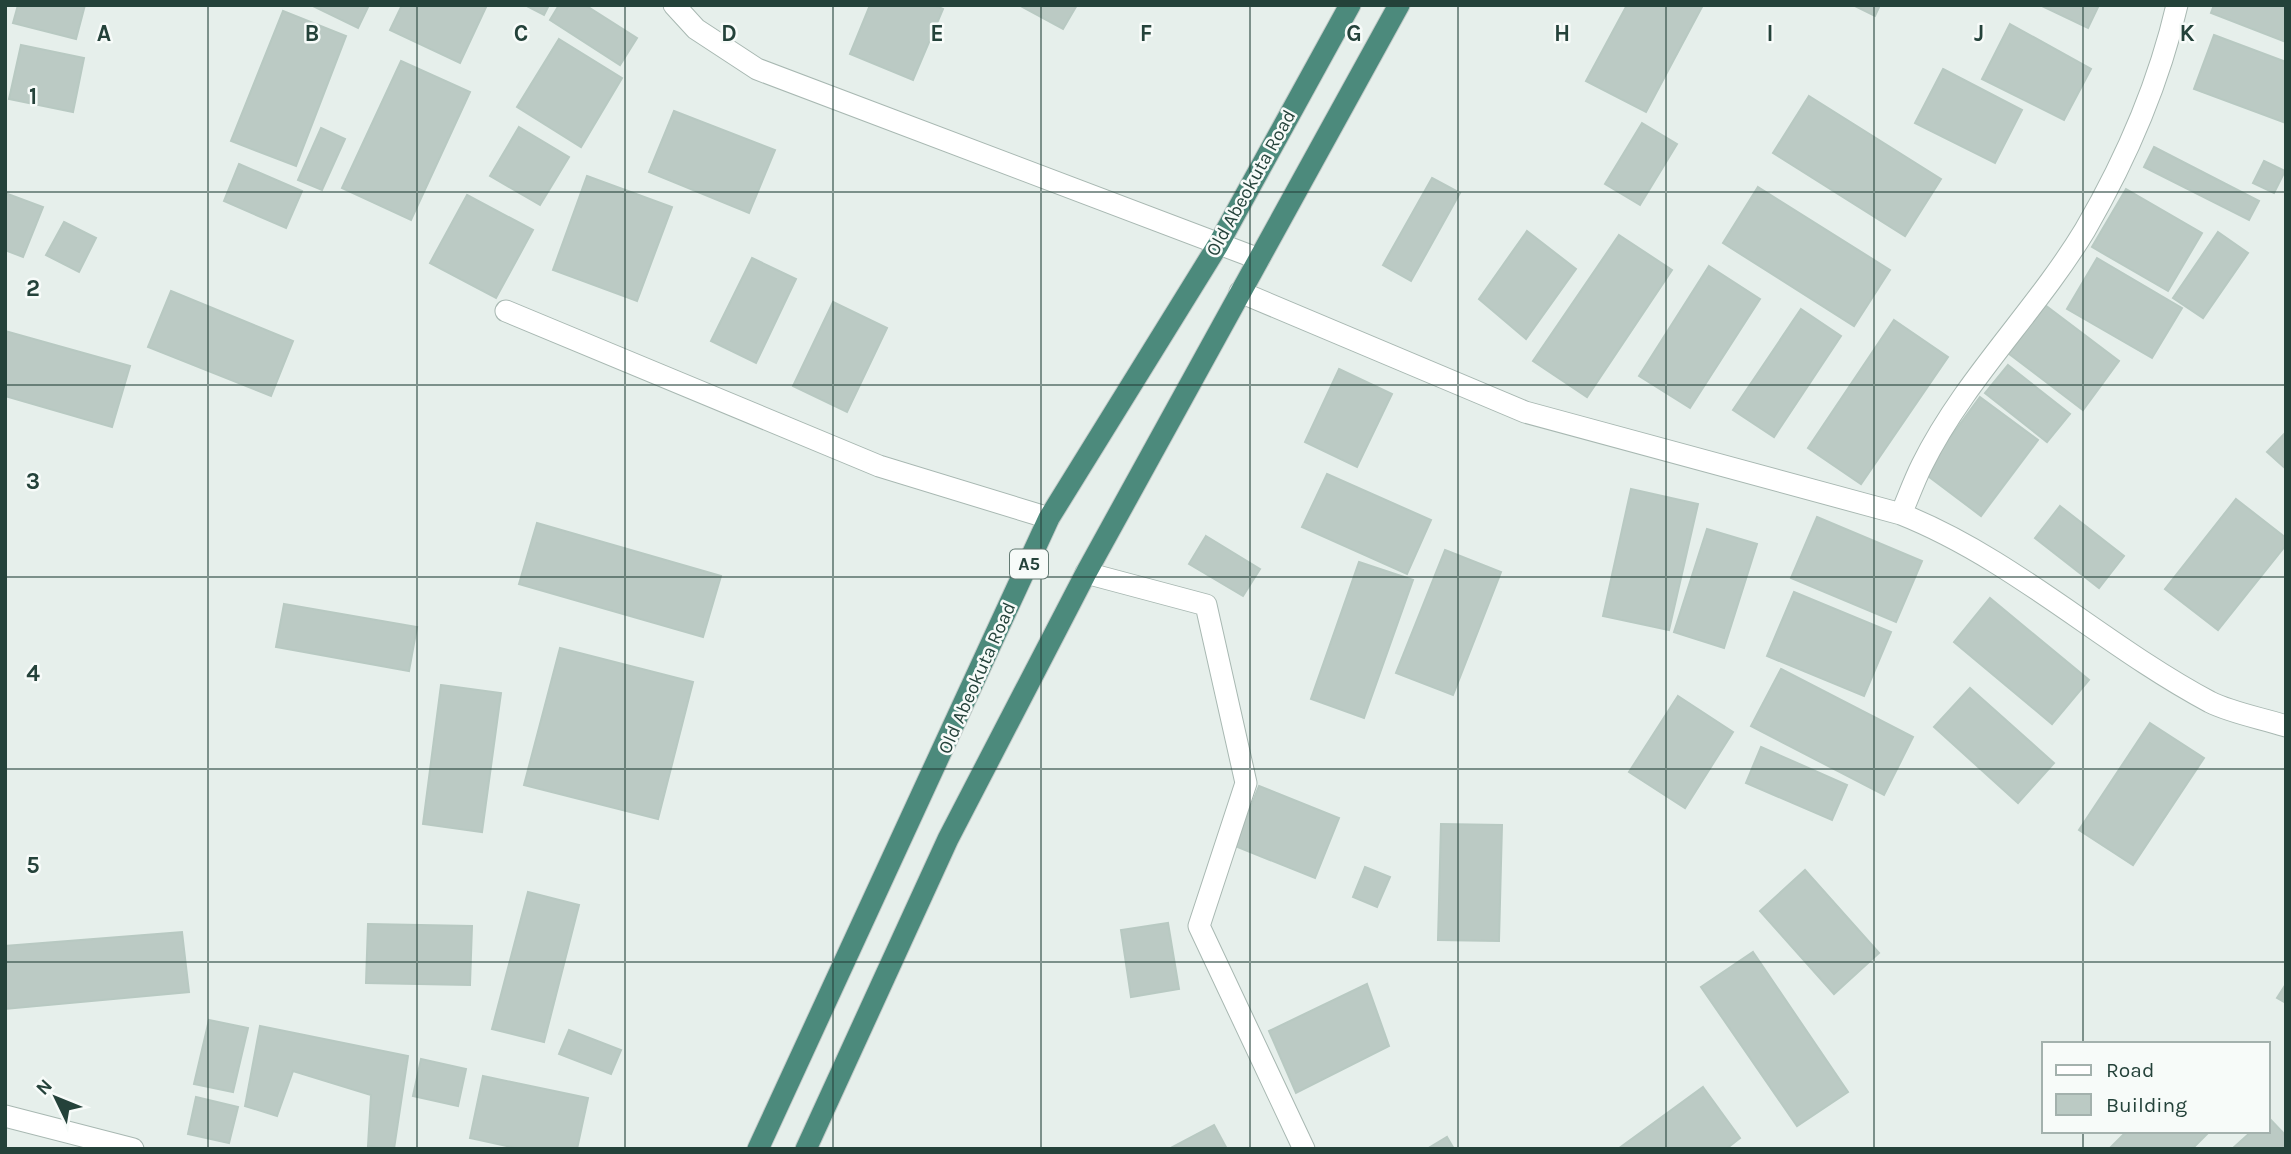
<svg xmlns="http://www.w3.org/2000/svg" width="2291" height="1154" viewBox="0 0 2291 1154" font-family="Karla,sans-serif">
<rect width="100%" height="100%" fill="#e6efeb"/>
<path fill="#bbcac4" stroke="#b8c9c2" stroke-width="2" d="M 18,5 L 85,5 L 76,39 L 13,23 Z
M 311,5 L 369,5 L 358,28 Z
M 402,5 L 487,5 L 460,63 L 390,30 Z
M 525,5 L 549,5 L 544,15 Z
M 559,5 L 585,5 L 637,38 L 620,65 L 550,20 Z
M 870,5 L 934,5 L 943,9 L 913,80 L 850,54 Z
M 1019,5 L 1077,5 L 1063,29 Z
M 1627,5 L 1703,5 L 1646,112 L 1586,81 Z
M 1853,5 L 1880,5 L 1875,16 Z
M 2040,5 L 2099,5 L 2088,28 Z
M 2214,5 L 2286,5 L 2286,42 L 2211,13 Z
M 283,11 L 346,36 L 296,166 L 231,141 Z
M 2010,24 L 2091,69 L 2064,120 L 1982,79 Z
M 2214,35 L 2286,62 L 2286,123 L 2194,89 Z
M 559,39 L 622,78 L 581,147 L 517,107 Z
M 21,45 L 84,58 L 73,112 L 9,99 Z
M 401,61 L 470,92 L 411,220 L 342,188 Z
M 1943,69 L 2022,110 L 1995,163 L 1915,123 Z
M 1809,96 L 1941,179 L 1905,236 L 1773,153 Z
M 674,111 L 775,150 L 749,213 L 649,172 Z
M 1642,123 L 1677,144 L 1640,205 L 1605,184 Z
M 519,127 L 569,157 L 540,205 L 490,176 Z
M 321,128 L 345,139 L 322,190 L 298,180 Z
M 2154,147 L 2259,201 L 2249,220 L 2144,167 Z
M 2264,161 L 2285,171 L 2274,193 L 2253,183 Z
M 239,164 L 302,191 L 286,228 L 224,201 Z
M 587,176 L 672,207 L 637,301 L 553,270 Z
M 1432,178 L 1460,193 L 1411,281 L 1383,265 Z
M 1758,187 L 1890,270 L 1854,326 L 1723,243 Z
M 2126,189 L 2202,233 L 2168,291 L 2092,247 Z
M 5,193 L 43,207 L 23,257 L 5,250 Z
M 467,195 L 533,230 L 496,298 L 430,263 Z
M 64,222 L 96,238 L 79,272 L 46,255 Z
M 1527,231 L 1576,269 L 1526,339 L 1479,299 Z
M 2218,232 L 2248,253 L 2203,318 L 2173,298 Z
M 1619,235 L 1672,270 L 1587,397 L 1533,361 Z
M 752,258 L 796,279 L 756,363 L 711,341 Z
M 2097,258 L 2182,308 L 2152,358 L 2067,309 Z
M 1709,266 L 1760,299 L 1690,408 L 1639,376 Z
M 171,291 L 293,341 L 271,396 L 148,347 Z
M 833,302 L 887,328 L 847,412 L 793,386 Z
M 2045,305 L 2119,361 L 2083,410 L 2008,353 Z
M 1801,309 L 1841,336 L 1774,437 L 1733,410 Z
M 1894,320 L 1948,357 L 1861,484 L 1808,448 Z
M 5,331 L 130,366 L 112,427 L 5,396 Z
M 2008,365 L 2070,414 L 2047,442 L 1985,393 Z
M 1339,369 L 1392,394 L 1357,467 L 1305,442 Z
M 1980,397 L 2038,440 L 1981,516 L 1924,473 Z
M 2286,432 L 2286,469 L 2267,452 Z
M 1327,474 L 1431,520 L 1407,574 L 1302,527 Z
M 1631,489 L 1698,504 L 1669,630 L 1603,616 Z
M 2236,499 L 2286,538 L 2286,545 L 2218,630 L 2165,589 Z
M 2060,506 L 2124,556 L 2099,588 L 2035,538 Z
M 1817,517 L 1922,561 L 1896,622 L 1791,578 Z
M 537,523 L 721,576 L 703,637 L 519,584 Z
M 1707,529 L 1757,544 L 1724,648 L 1674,632 Z
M 1206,536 L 1260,569 L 1243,596 L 1189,564 Z
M 1445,550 L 1501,572 L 1453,695 L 1396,673 Z
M 1359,562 L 1413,580 L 1364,718 L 1311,699 Z
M 1794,592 L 1891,632 L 1864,696 L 1767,656 Z
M 1990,598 L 2089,680 L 2052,724 L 1954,642 Z
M 284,604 L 417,627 L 409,671 L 276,647 Z
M 560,648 L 693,682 L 658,819 L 524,785 Z
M 1781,669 L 1913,737 L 1884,795 L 1751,726 Z
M 441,685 L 501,693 L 482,832 L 423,824 Z
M 1970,688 L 2054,763 L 2018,803 L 1934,727 Z
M 1678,696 L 1733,732 L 1685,808 L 1629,772 Z
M 2150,723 L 2204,758 L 2133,865 L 2079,830 Z
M 1761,747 L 1847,785 L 1832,820 L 1746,783 Z
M 1259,786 L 1339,818 L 1315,878 L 1235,846 Z
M 1441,824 L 1502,825 L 1499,941 L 1438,940 Z
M 1365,867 L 1390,877 L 1377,907 L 1353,897 Z
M 1805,870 L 1879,953 L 1834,994 L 1760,911 Z
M 528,892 L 579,905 L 544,1042 L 492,1029 Z
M 1168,923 L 1179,989 L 1131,997 L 1121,930 Z
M 368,924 L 472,926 L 470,985 L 366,983 Z
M 182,932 L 189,992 L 5,1009 L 5,946 Z
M 1753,952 L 1848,1092 L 1797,1126 L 1701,987 Z
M 1367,984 L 1389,1046 L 1296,1093 L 1269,1031 Z
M 2286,984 L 2286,1003 L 2277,998 Z
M 209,1020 L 248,1028 L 233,1092 L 194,1084 Z
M 260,1026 L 408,1056 L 394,1149 L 368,1146 L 371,1095 L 293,1071 L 277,1116 L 245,1106 Z
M 569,1030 L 621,1050 L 611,1074 L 559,1054 Z
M 421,1059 L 466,1069 L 458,1106 L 413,1096 Z
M 483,1076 L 588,1098 L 577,1149 L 521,1149 L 470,1138 Z
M 1703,1087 L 1740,1138 L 1726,1149 L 1618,1149 Z
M 196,1097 L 238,1107 L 229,1143 L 188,1134 Z
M 2268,1117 L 2286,1136 L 2286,1149 L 2232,1149 L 2252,1131 L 2268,1131 Z
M 1214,1125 L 1227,1149 L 1169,1149 Z
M 2127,1131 L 2210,1131 L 2192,1149 L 2109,1149 Z
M 1447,1137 L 1454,1149 L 1427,1149 Z"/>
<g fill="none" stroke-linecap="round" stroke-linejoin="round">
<g stroke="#a8b8b2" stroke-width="23">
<path id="minor" d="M 674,5 L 696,29 L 757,69 L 1259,259
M 1240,292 L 1525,412 L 1901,514 C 2014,559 2103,645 2210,702 C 2232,713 2261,718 2286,726
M 506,311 L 879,466 L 1049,518
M 1901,514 C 1908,498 1914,481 1922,465 C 1964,380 2036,311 2085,230 C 2125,161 2159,83 2177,5
M 1086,573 L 1206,605 L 1246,783 L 1199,926 L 1304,1149
M 5,1116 L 133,1149"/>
</g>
<g stroke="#c2cac8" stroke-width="23">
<path id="trunk" d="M 758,1149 L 1049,518 L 1218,245 L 1350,5
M 806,1149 L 948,839 L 1086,573 L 1399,5"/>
</g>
<use href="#minor" stroke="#fff" stroke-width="21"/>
<use href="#trunk" stroke="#4c8a7c" stroke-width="21"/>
</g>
<path fill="none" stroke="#24423a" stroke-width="2" stroke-opacity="0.55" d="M 208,5 L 208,1149M 417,5 L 417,1149M 625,5 L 625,1149M 833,5 L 833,1149M 1041,5 L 1041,1149M 1250,5 L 1250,1149M 1458,5 L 1458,1149M 1666,5 L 1666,1149M 1874,5 L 1874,1149M 2083,5 L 2083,1044M 5,192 L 2286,192M 5,385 L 2286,385M 5,577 L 2286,577M 5,769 L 2286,769M 5,962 L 2286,962M 2083,1131 L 2083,1149"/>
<g text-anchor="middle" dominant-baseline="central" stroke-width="5" stroke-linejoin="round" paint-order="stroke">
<rect fill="#f7fbf9" stroke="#637a73" stroke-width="2" x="1010" y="549.5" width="38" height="29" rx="5"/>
<g font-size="18" font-weight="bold" fill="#24423a">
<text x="1029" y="564">A5</text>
</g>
<g font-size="19" fill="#24423a" stroke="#f7fbf9">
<text transform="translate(1251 183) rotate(-61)">Old Abeokuta Road</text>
<text transform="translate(977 678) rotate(-66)">Old Abeokuta Road</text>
</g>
</g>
<g font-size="23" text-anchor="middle" font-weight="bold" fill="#24423a" stroke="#f7fbf9" stroke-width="5" stroke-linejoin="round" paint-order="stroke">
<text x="104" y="41">A</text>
<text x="312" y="41">B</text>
<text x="521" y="41">C</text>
<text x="729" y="41">D</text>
<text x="937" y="41">E</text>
<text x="1146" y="41">F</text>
<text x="1354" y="41">G</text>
<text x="1562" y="41">H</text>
<text x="1770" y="41">I</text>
<text x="1979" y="41">J</text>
<text x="2187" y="41">K</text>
<text x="33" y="104">1</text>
<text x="33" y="296">2</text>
<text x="33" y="489">3</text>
<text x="33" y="681">4</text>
<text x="33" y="873">5</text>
</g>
<rect width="2291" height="1154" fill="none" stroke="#24423a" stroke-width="14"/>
<rect x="2042" y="1042" width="228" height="91" fill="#f7fbf9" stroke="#a3b1ad" stroke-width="2"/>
<rect x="2056" y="1065" width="35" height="10" fill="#ffffff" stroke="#a3b1ad" stroke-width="2"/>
<text x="2106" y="1077" font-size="21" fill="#24423a">Road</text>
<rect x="2056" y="1094" width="35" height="21" fill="#bbcac4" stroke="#a3b1ad" stroke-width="2"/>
<text x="2106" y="1112" font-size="21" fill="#24423a">Building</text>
<g transform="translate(56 1098) rotate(313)" stroke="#f7fbf9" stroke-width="5" paint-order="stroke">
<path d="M0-5L12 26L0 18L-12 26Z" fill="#24423a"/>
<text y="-10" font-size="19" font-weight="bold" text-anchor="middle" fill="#24423a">N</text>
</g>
</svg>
